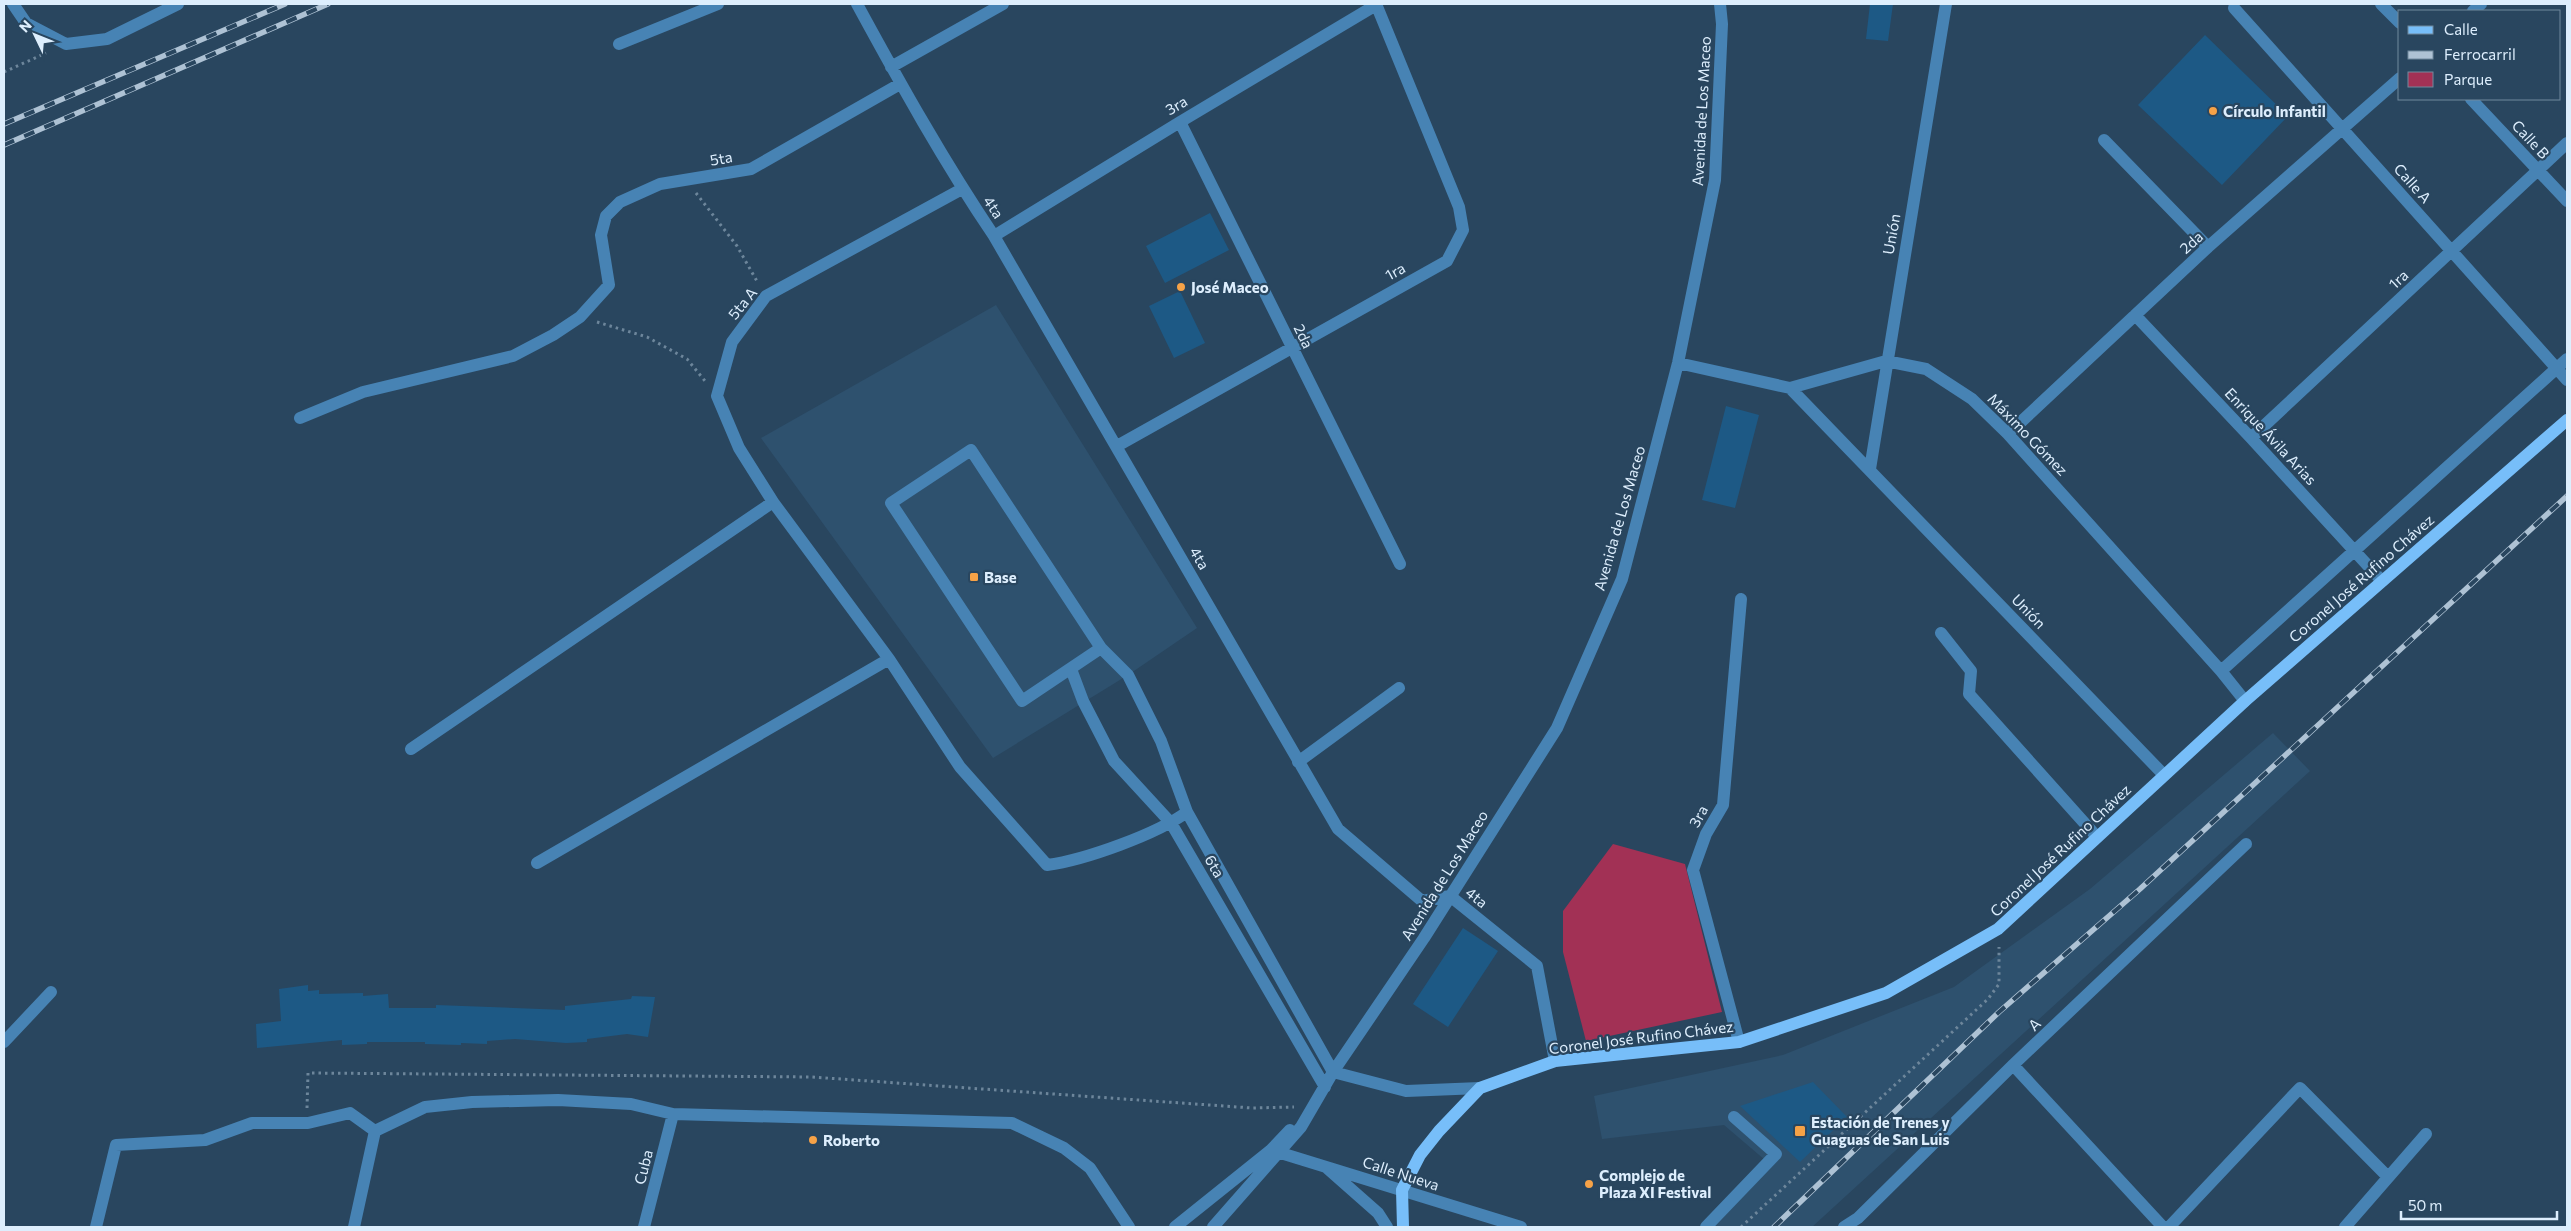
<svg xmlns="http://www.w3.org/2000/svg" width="2571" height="1231" viewBox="0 0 2571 1231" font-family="Commissioner,sans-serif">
<rect width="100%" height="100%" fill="#29465f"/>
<path fill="#2e516e" d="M 996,305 L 1197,628 L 1128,675 L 993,758 L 761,438 Z
M 2273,733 L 2310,771 L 1812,1227 L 1714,1227 L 1772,1166 L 1724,1125 L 1602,1139 L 1594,1096 L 1783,1055 L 1954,987 L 2090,889 Z"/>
<path fill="#a23155" d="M 1613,844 L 1685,864 L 1722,1012 L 1586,1041 L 1563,952 L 1563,911 Z"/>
<path fill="#1d5985" d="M 1870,4 L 1893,4 L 1888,41 L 1866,39 Z
M 2205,35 L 2288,116 L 2222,185 L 2138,105 Z
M 1210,213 L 1229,250 L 1165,283 L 1146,246 Z
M 1180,291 L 1205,343 L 1174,358 L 1149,306 Z
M 1726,406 L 1759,415 L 1735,508 L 1702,500 Z
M 1463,928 L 1498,951 L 1448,1027 L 1413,1004 Z
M 308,985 L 308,991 L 319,990 L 319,994 L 363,993 L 363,996 L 388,994 L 389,1008 L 436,1008 L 436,1005 L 565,1010 L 565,1006 L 631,999 L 632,996 L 655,997 L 648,1037 L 627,1034 L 587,1039 L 587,1042 L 566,1043 L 515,1039 L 487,1041 L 487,1044 L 461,1043 L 461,1045 L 425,1044 L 425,1042 L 367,1042 L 367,1044 L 342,1045 L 342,1040 L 257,1048 L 256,1024 L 281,1021 L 279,989 Z
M 1813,1082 L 1847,1117 L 1800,1162 L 1740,1106 Z"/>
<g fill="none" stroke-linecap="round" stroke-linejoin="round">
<path stroke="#6d869b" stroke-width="3" stroke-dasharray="2.5 4" stroke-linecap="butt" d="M 4,72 L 46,53
M 696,193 L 737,246 L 758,283
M 597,322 L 647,337 L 687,359 L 705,381
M 307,1108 L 308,1073 L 812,1077 L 1252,1108 L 1294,1107
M 1741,1227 L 1988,999 L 1999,984 L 1999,947"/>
<path stroke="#4783b4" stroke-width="12" d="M 13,4 L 26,23 L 66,44 L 107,39 L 178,4
M 857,4 C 900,83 944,162 994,236 L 1338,829 L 1422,901 L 1450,896 L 1537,966 L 1555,1061
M 2381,4 L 2400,23
M 2234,8 L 2567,380
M 2473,11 L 2481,4
M 619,44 L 718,4
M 891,67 L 1003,4
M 2471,99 L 2567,201
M 1180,122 L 1400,564
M 2104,140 L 2208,247
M 962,189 L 766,296 L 732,342 L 717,396 L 739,448 L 773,502 L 889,659 L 960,767 L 1047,865 C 1085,860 1157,834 1187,812
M 994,236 L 1180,122 L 1376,5
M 2135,315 L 2251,438 L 2382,581
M 1678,363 L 1790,388 L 1886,361 L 1926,369 L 1972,399 L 2008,434 L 2221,671 L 2245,701
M 1790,388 L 2164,775
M 300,418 L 363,392 L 513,356 L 553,335 L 580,317 L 609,285 L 601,235 L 606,216 L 620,202 L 660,184 L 751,169 L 900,84
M 2008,434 L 2208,247 L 2400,78
M 2251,438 L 2567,143
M 1117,446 L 1447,261 L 1463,230 L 1459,207 L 1376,4
M 971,450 L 1101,648 L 1022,701 L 891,503 Z
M 1870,469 L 1946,4
M 1941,633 L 1971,671 L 1969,694 L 2097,837
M 1101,648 L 1128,675 L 1161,741 L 1187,812 L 1333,1072 L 1406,1091 L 1480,1088
M 1071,669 L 1083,701 L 1114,761 L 1171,823 L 1325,1087
M 2221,671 L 2567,359
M 411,749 L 773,502
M 1298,762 L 1399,688
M 537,863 L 889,659
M 4,1042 L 51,992
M 1739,1042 L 1693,870 L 1706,834 L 1723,805 L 1741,599
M 2013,1065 L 2163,1227
M 375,1131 L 425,1107 L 472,1102 L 558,1100 L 631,1104 L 673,1114 L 1012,1123 L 1064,1148 L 1090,1168 L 1129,1227
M 1271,1150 L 1521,1227
M 1327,1168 L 1378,1213 L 1387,1227
M 96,1227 L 116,1145 L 205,1140 L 252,1123 L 308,1123 L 350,1113 L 375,1131
M 354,1227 L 375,1131
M 644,1227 L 673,1114
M 1175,1227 L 1271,1150 L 1290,1130
M 1213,1227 L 1301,1127 L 1333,1072 L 1424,938 L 1557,728 L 1622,579 L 1678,363 L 1715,180 L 1722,24 L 1720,4
M 1706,1227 L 1776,1154 L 1734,1117
M 1844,1227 L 1858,1218 L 2013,1065 L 2246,844
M 2169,1227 L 2300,1088 L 2388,1177
M 2345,1227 L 2426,1134"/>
<path stroke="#77bef9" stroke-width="12" d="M 1403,1227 L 1402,1190 L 1420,1155 L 1439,1131 L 1480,1088 L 1555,1061 L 1739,1042 L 1886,993 L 1998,929 L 2245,701 L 2567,420"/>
<g stroke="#aec2d4" stroke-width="5.5">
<path id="rail" d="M 4,124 L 285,4
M 4,145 L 328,4
M 1774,1227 L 1999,1012 L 2140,889 L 2567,496"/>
</g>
<use href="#rail" stroke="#29465f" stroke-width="4" stroke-dasharray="11" stroke-linecap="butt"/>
</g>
<g fill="#f6a247" stroke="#29465f" stroke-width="2">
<circle cx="2213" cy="111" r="5"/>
<circle cx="1181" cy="287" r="5"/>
<rect x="969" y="572" width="10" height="10" rx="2.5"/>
<rect x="1794" y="1125" width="12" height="12" rx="2.5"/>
<circle cx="813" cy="1140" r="5"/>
<circle cx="1589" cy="1184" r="5"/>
</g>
<g text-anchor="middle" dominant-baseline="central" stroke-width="4.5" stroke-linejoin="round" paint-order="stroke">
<g font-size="15" fill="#ddeefd" stroke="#29465f">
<text transform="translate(1176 105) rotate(-31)">3ra</text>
<text transform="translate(1701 111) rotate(-87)">Avenida de Los Maceo</text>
<text transform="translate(2531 139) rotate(47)">Calle B</text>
<text transform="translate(721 158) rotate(-10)">5ta</text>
<text transform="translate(2413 183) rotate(48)">Calle A</text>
<text transform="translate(994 207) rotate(56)">4ta</text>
<text transform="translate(1891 234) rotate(-80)">Unión</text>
<text transform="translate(2191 242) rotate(-42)">2da</text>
<text transform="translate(1395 271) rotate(-29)">1ra</text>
<text transform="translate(2398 279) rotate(-43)">1ra</text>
<text transform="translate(742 303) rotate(-51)">5ta A</text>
<text transform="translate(1304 336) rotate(64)">2da</text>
<text transform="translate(2028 434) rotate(46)">Máximo Gómez</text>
<text transform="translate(2271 436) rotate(47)">Enrique Ávila Arias</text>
<text transform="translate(1619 518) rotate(-74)">Avenida de Los Maceo</text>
<text transform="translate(1200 558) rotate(60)">4ta</text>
<text transform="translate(2361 578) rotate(-41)">Coronel José Rufino Chávez</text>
<text transform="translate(2029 611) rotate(46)">Unión</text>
<text transform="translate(1698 816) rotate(-61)">3ra</text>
<text transform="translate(2060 850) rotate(-43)">Coronel José Rufino Chávez</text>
<text transform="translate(1215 866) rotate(60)">6ta</text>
<text transform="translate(1444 875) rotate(-58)">Avenida de Los Maceo</text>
<text transform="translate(1477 897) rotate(39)">4ta</text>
<text transform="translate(2034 1024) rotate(-44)">A</text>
<text transform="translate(1641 1037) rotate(-7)">Coronel José Rufino Chávez</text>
<text transform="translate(643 1167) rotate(-76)">Cuba</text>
<text transform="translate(1401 1173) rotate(18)">Calle Nueva</text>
</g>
<g font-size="15" font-weight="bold" fill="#ddeefd" stroke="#29465f" text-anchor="start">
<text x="2223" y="111">Círculo Infantil</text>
<text x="1191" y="287">José Maceo</text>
<text x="984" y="577">Base</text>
<text x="1811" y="1122">Estación de Trenes y<tspan x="1811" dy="17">Guaguas de San Luis</tspan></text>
<text x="823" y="1140">Roberto</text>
<text x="1599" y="1175">Complejo de<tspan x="1599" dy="17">Plaza XI Festival</tspan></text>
</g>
</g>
<rect width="2571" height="1231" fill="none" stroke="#ddeefd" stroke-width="10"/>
<rect x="2398" y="10" width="162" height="90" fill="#29465f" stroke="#71899e"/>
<rect x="2408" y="26" width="25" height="8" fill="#77bef9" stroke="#71899e"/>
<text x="2444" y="35" font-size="15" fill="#ddeefd">Calle</text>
<rect x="2408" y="51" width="25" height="8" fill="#aec2d4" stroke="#71899e"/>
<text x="2444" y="60" font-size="15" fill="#ddeefd">Ferrocarril</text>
<rect x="2408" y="72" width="25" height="15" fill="#a23155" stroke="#71899e"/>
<text x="2444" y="85" font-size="15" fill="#ddeefd">Parque</text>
<g transform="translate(35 35) rotate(313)" stroke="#29465f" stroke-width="4" paint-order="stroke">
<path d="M0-4L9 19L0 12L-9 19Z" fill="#ddeefd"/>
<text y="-8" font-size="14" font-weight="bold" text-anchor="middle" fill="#ddeefd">N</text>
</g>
<path d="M2401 1211v8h156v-8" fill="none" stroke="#ddeefd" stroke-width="2.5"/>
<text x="2408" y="1211" font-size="15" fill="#ddeefd" stroke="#29465f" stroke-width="4" paint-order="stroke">50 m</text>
</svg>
